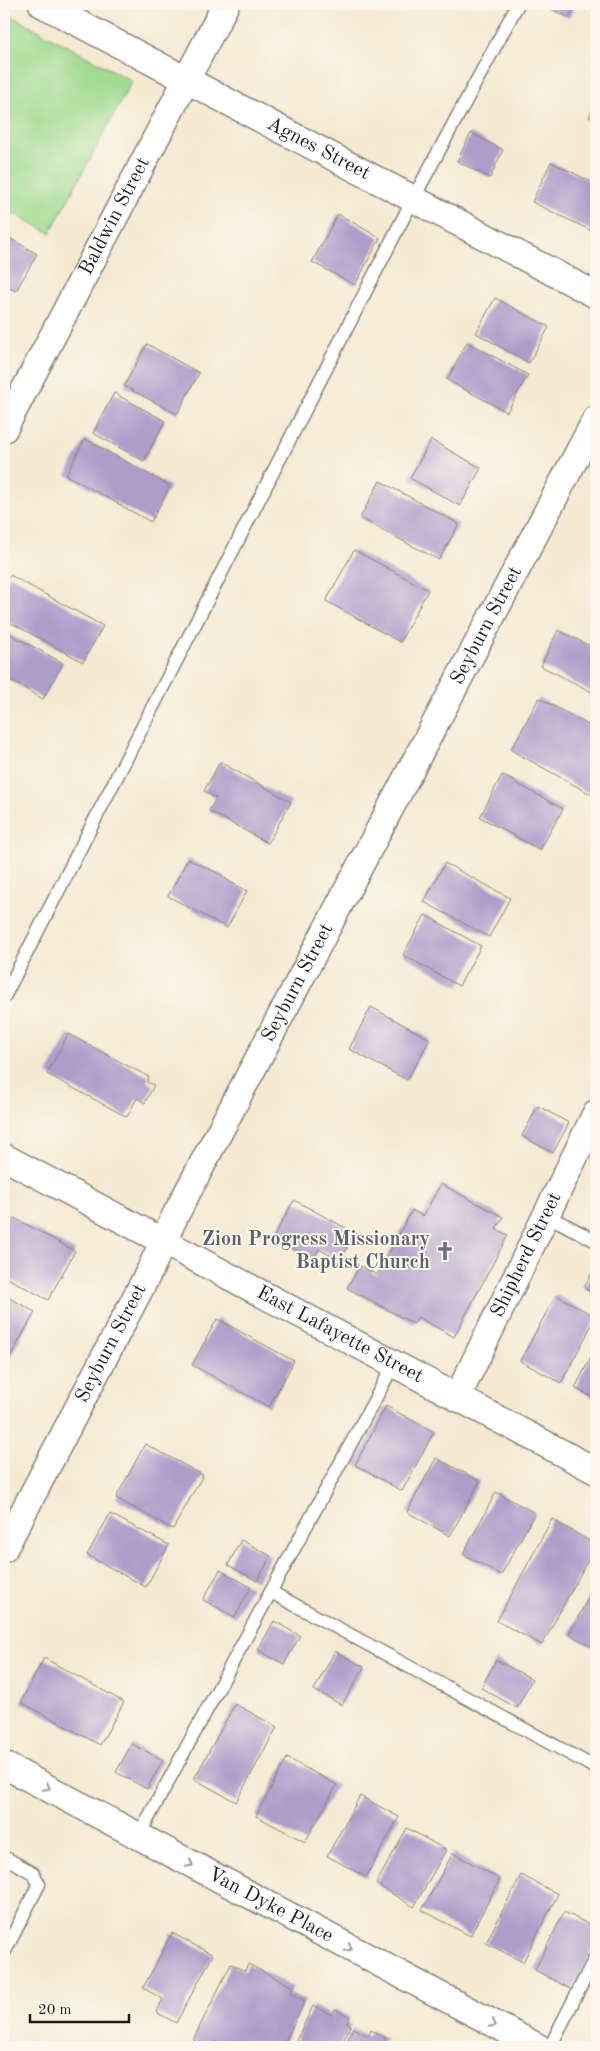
<svg xmlns="http://www.w3.org/2000/svg" width="600" height="2051" viewBox="0 0 600 2051" font-family="'Old Standard TT',serif">
<rect width="100%" height="100%" fill="#fbf7ec"/>
<filter id="ink" filterUnits="userSpaceOnUse"><feTurbulence type="fractalNoise" baseFrequency=".02" numOctaves="2"/><feDisplacementMap in="SourceGraphic" scale="10" xChannelSelector="R" yChannelSelector="G"/><feConvolveMatrix kernelMatrix="1 2 1 2 8 2 1 2 1" color-interpolation-filters="sRGB"/></filter>
<filter id="wash" filterUnits="userSpaceOnUse"><feTurbulence type="fractalNoise" baseFrequency=".0096" numOctaves="4" result="noise"/><feDisplacementMap in="SourceGraphic" scale="20" xChannelSelector="R" yChannelSelector="G"/><feGaussianBlur stdDeviation="1.12" result="paint"/><feColorMatrix in="noise" values="0 0 0 0 0 0 0 0 0 0 0 0 0 0 0 0 0 1.4 0 .05"/><feComposite in="paint" operator="in"/></filter>
<g filter="url(#wash)">
<rect width="100%" height="100%" fill="#f5e9d2"/>
<path fill="#9dd98d" stroke="#5c7a54" d="M 4,12 L 132,81 L 50,233 L 4,208 Z"/>
<g id="blocks">
<path fill="#ae9dca" d="M 541,4 L 576,4 L 569,18 Z
M 596,102 L 596,120 L 589,117 Z
M 471,133 L 503,150 L 490,178 L 457,161 Z
M 551,162 L 596,184 L 596,233 L 532,202 Z
M 338,214 L 380,238 L 355,285 L 312,262 Z
M 4,235 L 37,254 L 16,291 L 4,285 Z
M 495,298 L 549,327 L 529,363 L 476,333 Z
M 467,342 L 528,375 L 507,412 L 447,380 Z
M 147,344 L 199,373 L 177,414 L 124,386 Z
M 114,393 L 165,421 L 144,461 L 93,433 Z
M 85,439 L 170,486 L 151,522 L 66,475 Z
M 431,440 L 481,468 L 460,506 L 410,478 Z
M 380,481 L 459,524 L 439,560 L 360,518 Z
M 354,550 L 428,590 L 400,642 L 326,601 Z
M 10,575 L 103,626 L 83,662 L 4,619 L 4,586 Z
M 558,630 L 596,649 L 596,694 L 541,666 Z
M 4,631 L 63,663 L 43,699 L 4,677 Z
M 539,698 L 596,729 L 596,797 L 511,750 Z
M 220,762 L 291,802 L 268,843 L 209,811 L 216,798 L 204,791 Z
M 502,775 L 563,809 L 540,850 L 480,817 Z
M 188,859 L 222,875 L 227,880 L 247,891 L 227,928 L 168,896 Z
M 445,863 L 510,898 L 489,937 L 424,902 Z
M 425,915 L 481,946 L 459,986 L 403,955 Z
M 371,1007 L 430,1039 L 407,1080 L 349,1049 Z
M 68,1034 L 149,1077 L 147,1082 L 154,1085 L 145,1103 L 137,1098 L 127,1117 L 47,1074 Z
M 538,1106 L 569,1123 L 553,1153 L 522,1136 Z
M 441,1184 L 503,1217 L 496,1229 L 508,1235 L 454,1337 L 418,1317 L 414,1324 L 347,1288 L 360,1266 L 377,1275 L 412,1210 L 423,1216 Z
M 294,1200 L 355,1233 L 340,1261 L 319,1249 L 313,1260 L 273,1238 Z
M 7,1214 L 75,1251 L 48,1300 L 4,1276 L 4,1220 Z
M 596,1265 L 596,1295 L 584,1288 Z
M 4,1295 L 35,1312 L 9,1359 L 4,1356 Z
M 556,1295 L 596,1317 L 561,1383 L 520,1361 Z
M 217,1319 L 294,1361 L 269,1407 L 192,1365 Z
M 596,1347 L 596,1399 L 575,1388 Z
M 386,1406 L 434,1432 L 402,1491 L 355,1465 Z
M 145,1444 L 203,1475 L 173,1529 L 116,1498 Z
M 436,1458 L 480,1481 L 450,1536 L 407,1512 Z
M 496,1492 L 535,1513 L 501,1575 L 463,1554 Z
M 110,1514 L 169,1545 L 146,1587 L 87,1555 Z
M 552,1519 L 596,1545 L 542,1645 L 497,1621 Z
M 241,1540 L 271,1556 L 257,1581 L 228,1565 Z
M 220,1570 L 251,1587 L 235,1617 L 203,1600 Z
M 596,1584 L 596,1649 L 569,1634 Z
M 274,1621 L 300,1636 L 284,1664 L 258,1650 Z
M 335,1651 L 364,1667 L 342,1705 L 314,1690 Z
M 44,1658 L 124,1702 L 100,1745 L 21,1702 Z
M 496,1660 L 532,1679 L 517,1708 L 481,1688 Z
M 235,1704 L 277,1727 L 236,1802 L 194,1779 Z
M 132,1744 L 163,1760 L 147,1789 L 116,1772 Z
M 287,1758 L 337,1785 L 305,1842 L 256,1816 Z
M 360,1796 L 399,1817 L 366,1877 L 327,1856 Z
M 407,1828 L 446,1850 L 414,1907 L 376,1884 Z
M 453,1853 L 500,1879 L 470,1936 L 422,1910 Z
M 521,1875 L 558,1894 L 523,1962 L 486,1943 Z
M 564,1912 L 596,1928 L 596,1943 L 572,1990 L 535,1970 Z
M 172,1933 L 213,1955 L 176,2023 L 156,2012 L 163,1999 L 143,1988 Z
M 231,1964 L 245,1971 L 248,1964 L 293,1987 L 290,1993 L 305,2001 L 282,2047 L 229,2047 L 216,2041 L 212,2047 L 196,2047 L 194,2038 Z
M 313,2006 L 332,2015 L 335,2009 L 350,2017 L 347,2023 L 351,2025 L 340,2047 L 293,2047 Z
M 353,2028 L 368,2036 L 371,2030 L 386,2038 L 383,2043 L 391,2047 L 344,2047 Z"/>
</g>
</g>
<g filter="url(#ink)">
<use href="#blocks" fill-opacity="0" stroke="#888277" stroke-width="1"/>
<g fill="none" stroke-linecap="round" stroke-linejoin="round">
<g stroke="#888277" stroke-width="15">
<path id="lane" d="M 4,997 L 413,199 L 518,4
M 546,1215 L 596,1241
M 271,1592 L 596,1768
M 138,1837 L 394,1364
M 4,1857 L 33,1873 L 39,1884 L 4,1953
M 550,2047 L 596,1956"/>
</g>
<g stroke="#888277" stroke-width="29">
<g id="street">
<path id="s1" d="M 42,4 L 596,295"/>
<path id="s2" d="M 4,429 L 226,4"/>
<path id="s3" d="M 4,1157 L 596,1471"/>
<path id="s4" d="M 457,1398 L 596,1113"/>
<path id="s5" d="M 4,1549 L 150,1270 L 176,1214 L 596,419"/>
<path id="s6" d="M 4,1765 L 538,2047"/>
</g>
</g>
<use href="#lane" stroke="#fff" stroke-width="12"/>
<use href="#street" stroke="#fff" stroke-width="26"/>
</g>
<defs><path id="oneway-chevron" d="M-2-3.5L2.5 0L-2 3.5" fill="none" stroke-width="1.6" stroke-linecap="round" stroke-linejoin="round" transform="scale(1.25)"/></defs>
<g stroke="#999">
<use href="#oneway-chevron" transform="translate(47 1787) rotate(28)"/>
<use href="#oneway-chevron" transform="translate(190 1864) rotate(28)"/>
<use href="#oneway-chevron" transform="translate(349 1948) rotate(28)"/>
<use href="#oneway-chevron" transform="translate(493 2024) rotate(28)"/>
</g>
</g>
<defs>
<g id="church-bare" transform="scale(1.5)"><path d="M-1.2-6h2.4v3.5h3.3v2.4h-3.3V6h-2.4V-.1h-3.3v-2.4h3.3Z" fill="#6b7280" stroke="#fbf7ec" stroke-width="2.5" paint-order="stroke"/></g>
</defs>
<g fill-rule="evenodd">
<use href="#church-bare" x="445" y="1251"/>
</g>
<g text-anchor="middle" dominant-baseline="central" stroke-width="4" stroke-linejoin="round" paint-order="stroke">
<g font-size="20" fill="#1c1c1c" stroke="#fbf7ec">
<text stroke="none"><textPath href="#s1" startOffset="312">Agnes Street</textPath></text>
<text stroke="none"><textPath href="#s2" startOffset="240">Baldwin Street</textPath></text>
<text stroke="none"><textPath href="#s5" startOffset="1042">Seyburn Street</textPath></text>
<text stroke="none"><textPath href="#s5" startOffset="638">Seyburn Street</textPath></text>
<text stroke="none"><textPath href="#s4" startOffset="159">Shipherd Street</textPath></text>
<text stroke="none"><textPath href="#s3" startOffset="380">East Lafayette Street</textPath></text>
<text stroke="none"><textPath href="#s5" startOffset="232">Seyburn Street</textPath></text>
<text stroke="none"><textPath href="#s6" startOffset="301">Van Dyke Place</textPath></text>
</g>
<g font-size="20" font-weight="bold" fill="#5b616d" stroke="#fbf7ec" text-anchor="end">
<text x="430" y="1240">Zion Progress Missionary<tspan x="430" dy="23">Baptist Church</tspan></text>
</g>
</g>
<rect width="600" height="2051" fill="none" stroke="#fbf7ec" stroke-width="20"/>
<path d="M30 2014v8h99v-8" fill="none" stroke="#1c1c1c" stroke-width="2.5"/>
<text x="38" y="2014" font-size="15" fill="#1c1c1c" stroke="#fbf7ec" stroke-width="4" paint-order="stroke">20 m</text>
</svg>
